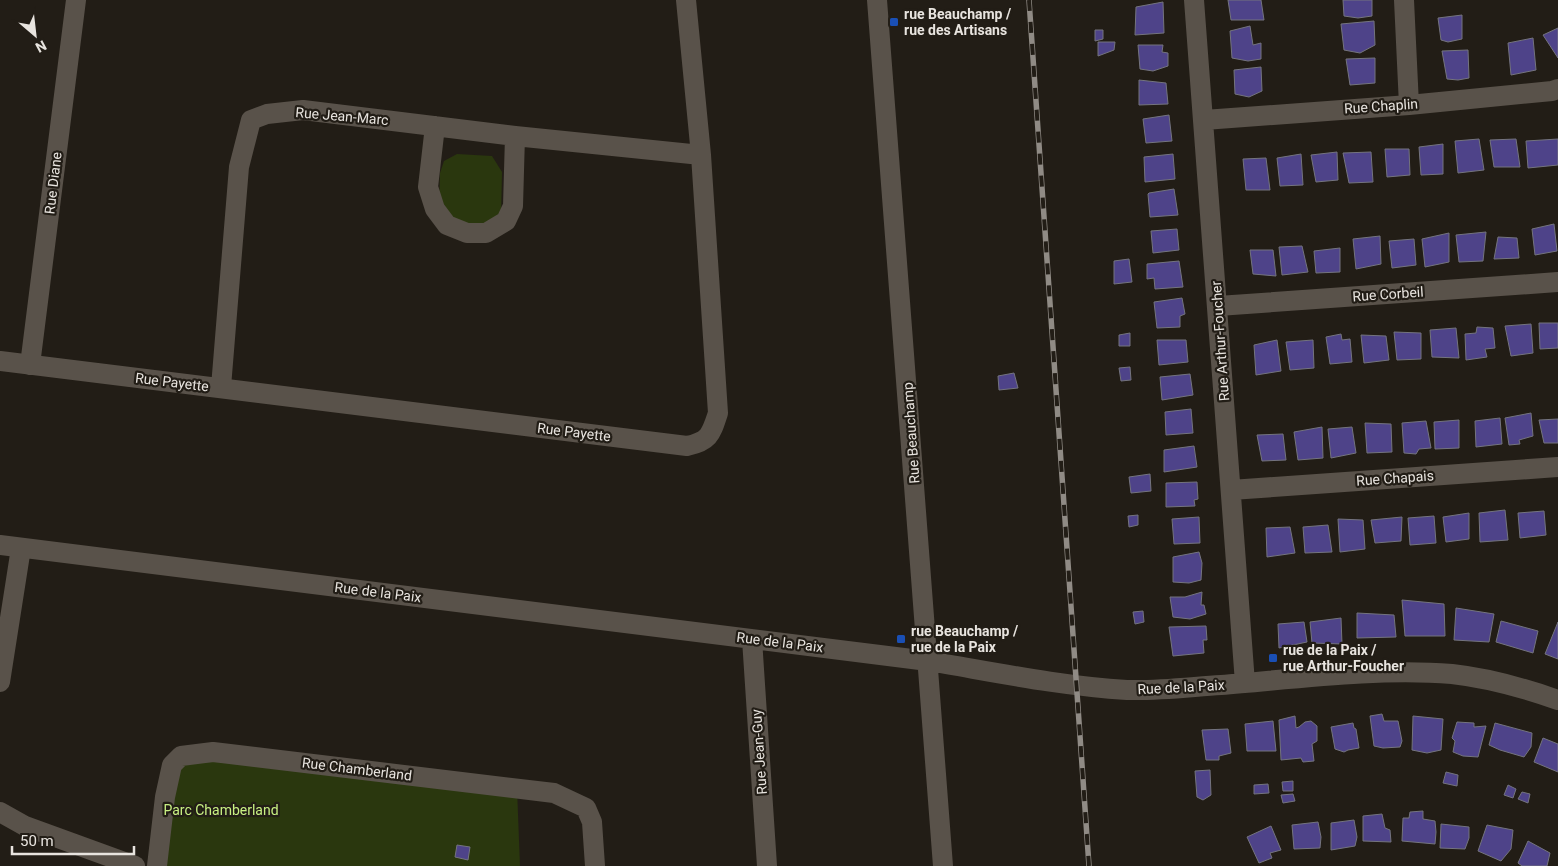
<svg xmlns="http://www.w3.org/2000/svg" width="1558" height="866" viewBox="0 0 1558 866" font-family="Roboto,sans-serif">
<rect width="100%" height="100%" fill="#221d16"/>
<path fill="#2a370e" d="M 457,154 L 492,156 L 502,172 L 501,216 L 489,226 L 464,228 L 439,209 L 440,173 L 444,161 Z
M 183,756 L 517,788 L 520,866 L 157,866 Z"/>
<path fill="#4e4389" stroke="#74747e" d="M 1228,0 L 1261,0 L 1264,20 L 1231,20 Z
M 1343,0 L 1372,0 L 1372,16 L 1358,18 L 1344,16 Z
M 1163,2 L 1164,33 L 1135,35 L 1136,7 Z
M 1462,15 L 1462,39 L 1448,42 L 1441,40 L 1438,18 Z
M 1374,21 L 1375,45 L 1360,53 L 1344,50 L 1341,24 Z
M 1250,26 L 1253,45 L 1261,43 L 1261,59 L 1248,61 L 1232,58 L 1230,31 Z
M 1558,28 L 1558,58 L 1543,35 Z
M 1095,30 L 1103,30 L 1103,39 L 1095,41 Z
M 1533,38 L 1536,70 L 1511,75 L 1508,43 Z
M 1098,42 L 1115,42 L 1114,50 L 1098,56 Z
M 1138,45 L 1163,45 L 1162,52 L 1168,53 L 1168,66 L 1153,71 L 1140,69 Z
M 1468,50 L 1469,78 L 1458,80 L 1447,79 L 1442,51 Z
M 1375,58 L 1375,83 L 1350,85 L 1346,59 Z
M 1261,67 L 1262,91 L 1249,97 L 1235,94 L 1234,70 Z
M 1139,80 L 1166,83 L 1168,104 L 1139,105 Z
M 1169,115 L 1172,141 L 1146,143 L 1143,119 Z
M 1479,139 L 1484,170 L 1458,173 L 1455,141 Z
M 1516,139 L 1520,167 L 1494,167 L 1490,140 Z
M 1558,139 L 1558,165 L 1528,168 L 1526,141 Z
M 1443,144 L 1443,174 L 1421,175 L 1419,147 Z
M 1385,149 L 1409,149 L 1410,175 L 1387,177 Z
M 1337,152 L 1338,180 L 1316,182 L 1311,155 Z
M 1371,152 L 1373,182 L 1349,183 L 1343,153 Z
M 1173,154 L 1175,179 L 1145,182 L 1144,157 Z
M 1301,154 L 1303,185 L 1280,186 L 1277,158 Z
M 1266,158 L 1270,190 L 1246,190 L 1243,159 Z
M 1174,189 L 1178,215 L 1150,217 L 1148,194 L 1149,193 Z
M 1554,224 L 1557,251 L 1535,255 L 1532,229 Z
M 1177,229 L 1179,250 L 1153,253 L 1151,231 Z
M 1486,232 L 1483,261 L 1459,262 L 1456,235 Z
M 1449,233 L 1449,262 L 1425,267 L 1422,239 Z
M 1380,236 L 1381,264 L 1356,269 L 1353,239 Z
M 1498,237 L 1517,238 L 1519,258 L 1494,259 Z
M 1414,239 L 1416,265 L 1392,268 L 1389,241 Z
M 1302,246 L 1308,272 L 1282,275 L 1279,247 Z
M 1340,248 L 1340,272 L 1316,273 L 1314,251 Z
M 1250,250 L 1273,250 L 1276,276 L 1253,274 Z
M 1129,259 L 1132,282 L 1114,284 L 1114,261 Z
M 1179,261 L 1183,287 L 1155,289 L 1154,278 L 1147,279 L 1147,264 Z
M 1182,298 L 1185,314 L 1180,316 L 1180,327 L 1157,328 L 1154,302 Z
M 1539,323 L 1558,323 L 1558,348 L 1540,349 Z
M 1531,324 L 1533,353 L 1511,356 L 1505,326 Z
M 1477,327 L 1493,328 L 1495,348 L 1485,349 L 1487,357 L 1466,360 L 1465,334 L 1476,333 Z
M 1456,328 L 1459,358 L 1432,357 L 1430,330 Z
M 1394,332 L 1421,333 L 1421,359 L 1397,360 Z
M 1130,333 L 1130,346 L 1119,346 L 1119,335 Z
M 1341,334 L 1342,340 L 1350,339 L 1352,362 L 1330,364 L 1326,337 Z
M 1361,335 L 1386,336 L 1389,360 L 1364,363 Z
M 1157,340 L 1186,340 L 1188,362 L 1159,365 Z
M 1277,340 L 1281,371 L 1256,375 L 1254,345 Z
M 1313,340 L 1314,368 L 1290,370 L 1286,342 Z
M 1130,367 L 1131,380 L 1121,381 L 1119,368 Z
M 1014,373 L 1018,388 L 999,390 L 998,376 Z
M 1190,374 L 1193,395 L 1162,400 L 1160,377 Z
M 1191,409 L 1193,433 L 1166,435 L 1165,412 Z
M 1531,413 L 1533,436 L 1519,440 L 1520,444 L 1509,445 L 1505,418 Z
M 1500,418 L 1502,444 L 1476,447 L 1475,421 Z
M 1459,420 L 1459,448 L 1435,449 L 1434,422 Z
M 1539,420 L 1558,419 L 1558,443 L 1544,443 Z
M 1426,421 L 1431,448 L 1419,449 L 1416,454 L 1404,453 L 1402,423 Z
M 1365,423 L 1391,424 L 1392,452 L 1367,453 Z
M 1322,427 L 1323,458 L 1298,460 L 1294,432 Z
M 1352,427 L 1356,453 L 1331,458 L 1328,429 Z
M 1283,434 L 1286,460 L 1262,461 L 1257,435 Z
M 1194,446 L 1197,467 L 1164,472 L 1164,450 Z
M 1150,474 L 1151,491 L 1131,493 L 1129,477 Z
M 1197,482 L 1198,499 L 1194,500 L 1195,506 L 1166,507 L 1166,483 Z
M 1505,510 L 1508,540 L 1480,542 L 1479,513 Z
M 1544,511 L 1546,535 L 1520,538 L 1518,513 Z
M 1469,513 L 1469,539 L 1446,542 L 1443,517 Z
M 1138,515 L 1138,525 L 1129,527 L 1128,516 Z
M 1434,516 L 1436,543 L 1410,545 L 1408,518 Z
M 1199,517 L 1200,543 L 1174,544 L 1172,519 Z
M 1402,517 L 1401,541 L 1375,543 L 1371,520 Z
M 1338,519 L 1363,520 L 1365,549 L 1340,552 Z
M 1328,525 L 1332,552 L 1305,553 L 1303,527 Z
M 1290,527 L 1295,553 L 1267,557 L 1266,528 Z
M 1199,552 L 1202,563 L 1201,580 L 1189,583 L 1173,582 L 1173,557 Z
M 1202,592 L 1201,605 L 1204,605 L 1206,614 L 1190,619 L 1173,617 L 1170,597 L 1185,597 Z
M 1402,600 L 1444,604 L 1445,636 L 1405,636 Z
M 1456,608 L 1494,614 L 1489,642 L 1454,640 Z
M 1143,611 L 1144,622 L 1135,624 L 1133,612 Z
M 1357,613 L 1394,615 L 1396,637 L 1357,638 Z
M 1341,618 L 1342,644 L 1312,643 L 1310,622 Z
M 1501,621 L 1538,631 L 1533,653 L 1496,642 Z
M 1304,622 L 1307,642 L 1279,648 L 1278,624 Z
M 1558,622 L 1558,659 L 1545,654 Z
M 1206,626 L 1207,640 L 1203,640 L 1204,653 L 1173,656 L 1169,627 Z
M 1382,714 L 1384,721 L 1398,721 L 1402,741 L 1400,747 L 1383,748 L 1374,746 L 1370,716 Z
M 1295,716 L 1296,728 L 1299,727 L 1305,722 L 1311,721 L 1317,726 L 1317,741 L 1312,744 L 1314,761 L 1303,762 L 1301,758 L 1281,760 L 1279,720 Z
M 1413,716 L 1443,719 L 1441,750 L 1427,753 L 1412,750 Z
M 1273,721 L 1276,751 L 1247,751 L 1245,724 Z
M 1457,722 L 1474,723 L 1474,727 L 1486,726 L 1478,757 L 1463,756 L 1453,752 L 1455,741 L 1452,738 Z
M 1353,723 L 1354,728 L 1356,729 L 1359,748 L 1348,750 L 1344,752 L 1335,749 L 1331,727 Z
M 1495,723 L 1532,733 L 1531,747 L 1524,757 L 1500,750 L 1489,745 Z
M 1228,729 L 1231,753 L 1219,756 L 1219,760 L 1206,760 L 1202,730 Z
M 1543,738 L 1558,744 L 1558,772 L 1534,762 Z
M 1210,770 L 1211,795 L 1203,800 L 1197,797 L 1195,771 Z
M 1446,772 L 1458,775 L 1457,786 L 1443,783 Z
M 1293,781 L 1293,791 L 1283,791 L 1282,782 Z
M 1268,784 L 1269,793 L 1254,794 L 1254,785 Z
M 1508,785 L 1516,789 L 1513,798 L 1504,795 Z
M 1522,792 L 1530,794 L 1528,803 L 1518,799 Z
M 1293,794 L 1295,801 L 1283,803 L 1281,795 Z
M 1423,811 L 1423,819 L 1435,821 L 1436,832 L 1435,844 L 1402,841 L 1403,818 L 1409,818 L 1410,812 Z
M 1382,814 L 1385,828 L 1390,830 L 1391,842 L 1363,841 L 1363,816 Z
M 1354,820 L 1357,837 L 1355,846 L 1331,850 L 1331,823 Z
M 1318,822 L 1321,837 L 1320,848 L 1294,849 L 1292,825 Z
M 1441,824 L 1469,827 L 1469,838 L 1465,849 L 1440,848 Z
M 1487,825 L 1513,830 L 1511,849 L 1501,861 L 1478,851 Z
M 1271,826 L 1281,850 L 1270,853 L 1272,858 L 1259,863 L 1247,837 Z
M 1528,841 L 1550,853 L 1547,866 L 1522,866 L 1518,863 Z
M 457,845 L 470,847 L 468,860 L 455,857 Z"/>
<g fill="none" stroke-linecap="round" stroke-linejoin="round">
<path stroke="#59524a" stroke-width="20" d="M 877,0 L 943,866
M 1194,0 L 1245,683
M 1404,0 L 1409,105
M 1204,120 L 1409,105 L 1552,91 L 1558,89
M 435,126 L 428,187 L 435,209 L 447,225 L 467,233 L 486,233 L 506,221 L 513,206 L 515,136
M 1218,306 L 1558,282
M 0,361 L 687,446 C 710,441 711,434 718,413 L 701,155 L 686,0
M 30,365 L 76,0
M 221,387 L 239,167 L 251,120 L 267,114 L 303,110 L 515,136 L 701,155
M 1231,490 L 1558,467
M 0,545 L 928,661 C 994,672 1060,686 1127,690 C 1158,691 1190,687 1221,685 C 1296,679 1377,668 1452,674 C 1488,678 1524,688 1558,700
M 752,639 L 767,866
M 0,682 L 21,548
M 0,812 L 25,826 L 135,866
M 157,866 L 165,797 L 172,765 L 181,756 L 213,752 L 554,793 L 586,808 L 592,822 L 595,866"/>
<g stroke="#908b85" stroke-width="5.5">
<path id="rail" d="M 1029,0 L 1089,866"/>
</g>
<use href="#rail" stroke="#221d16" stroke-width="4" stroke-dasharray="11" stroke-linecap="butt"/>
</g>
<g fill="#1a4fb4" stroke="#221d16" stroke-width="2">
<rect x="889" y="17" width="10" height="10" rx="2.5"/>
<rect x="896" y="634" width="10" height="10" rx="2.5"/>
<rect x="1268" y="653" width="10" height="10" rx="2.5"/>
</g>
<g text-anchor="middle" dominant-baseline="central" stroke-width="4.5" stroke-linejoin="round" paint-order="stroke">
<g font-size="14" font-weight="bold" fill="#e8e4df" stroke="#221d16" text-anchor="start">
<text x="904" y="14">rue Beauchamp /<tspan x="904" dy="16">rue des Artisans</tspan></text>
<text x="911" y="631">rue Beauchamp /<tspan x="911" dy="16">rue de la Paix</tspan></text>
<text x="1283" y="650">rue de la Paix /<tspan x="1283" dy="16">rue Arthur-Foucher</tspan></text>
</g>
<g font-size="14" fill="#e8e4df" stroke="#221d16">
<text transform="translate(1381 106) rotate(-4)">Rue Chaplin</text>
<text transform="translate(342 116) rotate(5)">Rue Jean-Marc</text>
<text transform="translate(53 183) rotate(-83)">Rue Diane</text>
<text transform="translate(1388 294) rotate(-4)">Rue Corbeil</text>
<text transform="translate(1220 341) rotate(-94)">Rue Arthur-Foucher</text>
<text transform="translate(172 382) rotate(7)">Rue Payette</text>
<text transform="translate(574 432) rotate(7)">Rue Payette</text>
<text transform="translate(911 433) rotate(-94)">Rue Beauchamp</text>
<text transform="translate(1395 478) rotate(-4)">Rue Chapais</text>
<text transform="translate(378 592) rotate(7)">Rue de la Paix</text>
<text transform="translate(780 642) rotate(7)">Rue de la Paix</text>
<text transform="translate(1181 687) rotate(-3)">Rue de la Paix</text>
<text transform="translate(759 752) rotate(-94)">Rue Jean-Guy</text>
<text transform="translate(357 769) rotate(7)">Rue Chamberland</text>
</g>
<g font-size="14" fill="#c8f083" stroke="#221d16">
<text x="221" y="810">Parc Chamberland</text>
</g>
</g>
<g transform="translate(35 35) rotate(152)" stroke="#221d16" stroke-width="4" paint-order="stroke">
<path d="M0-4L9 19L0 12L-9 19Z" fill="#e8e4df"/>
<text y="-8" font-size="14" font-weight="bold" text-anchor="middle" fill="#e8e4df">N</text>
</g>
<path d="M12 846v8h122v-8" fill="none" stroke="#e8e4df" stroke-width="2.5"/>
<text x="20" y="846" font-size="15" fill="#e8e4df" stroke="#221d16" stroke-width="4" paint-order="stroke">50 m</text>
</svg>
